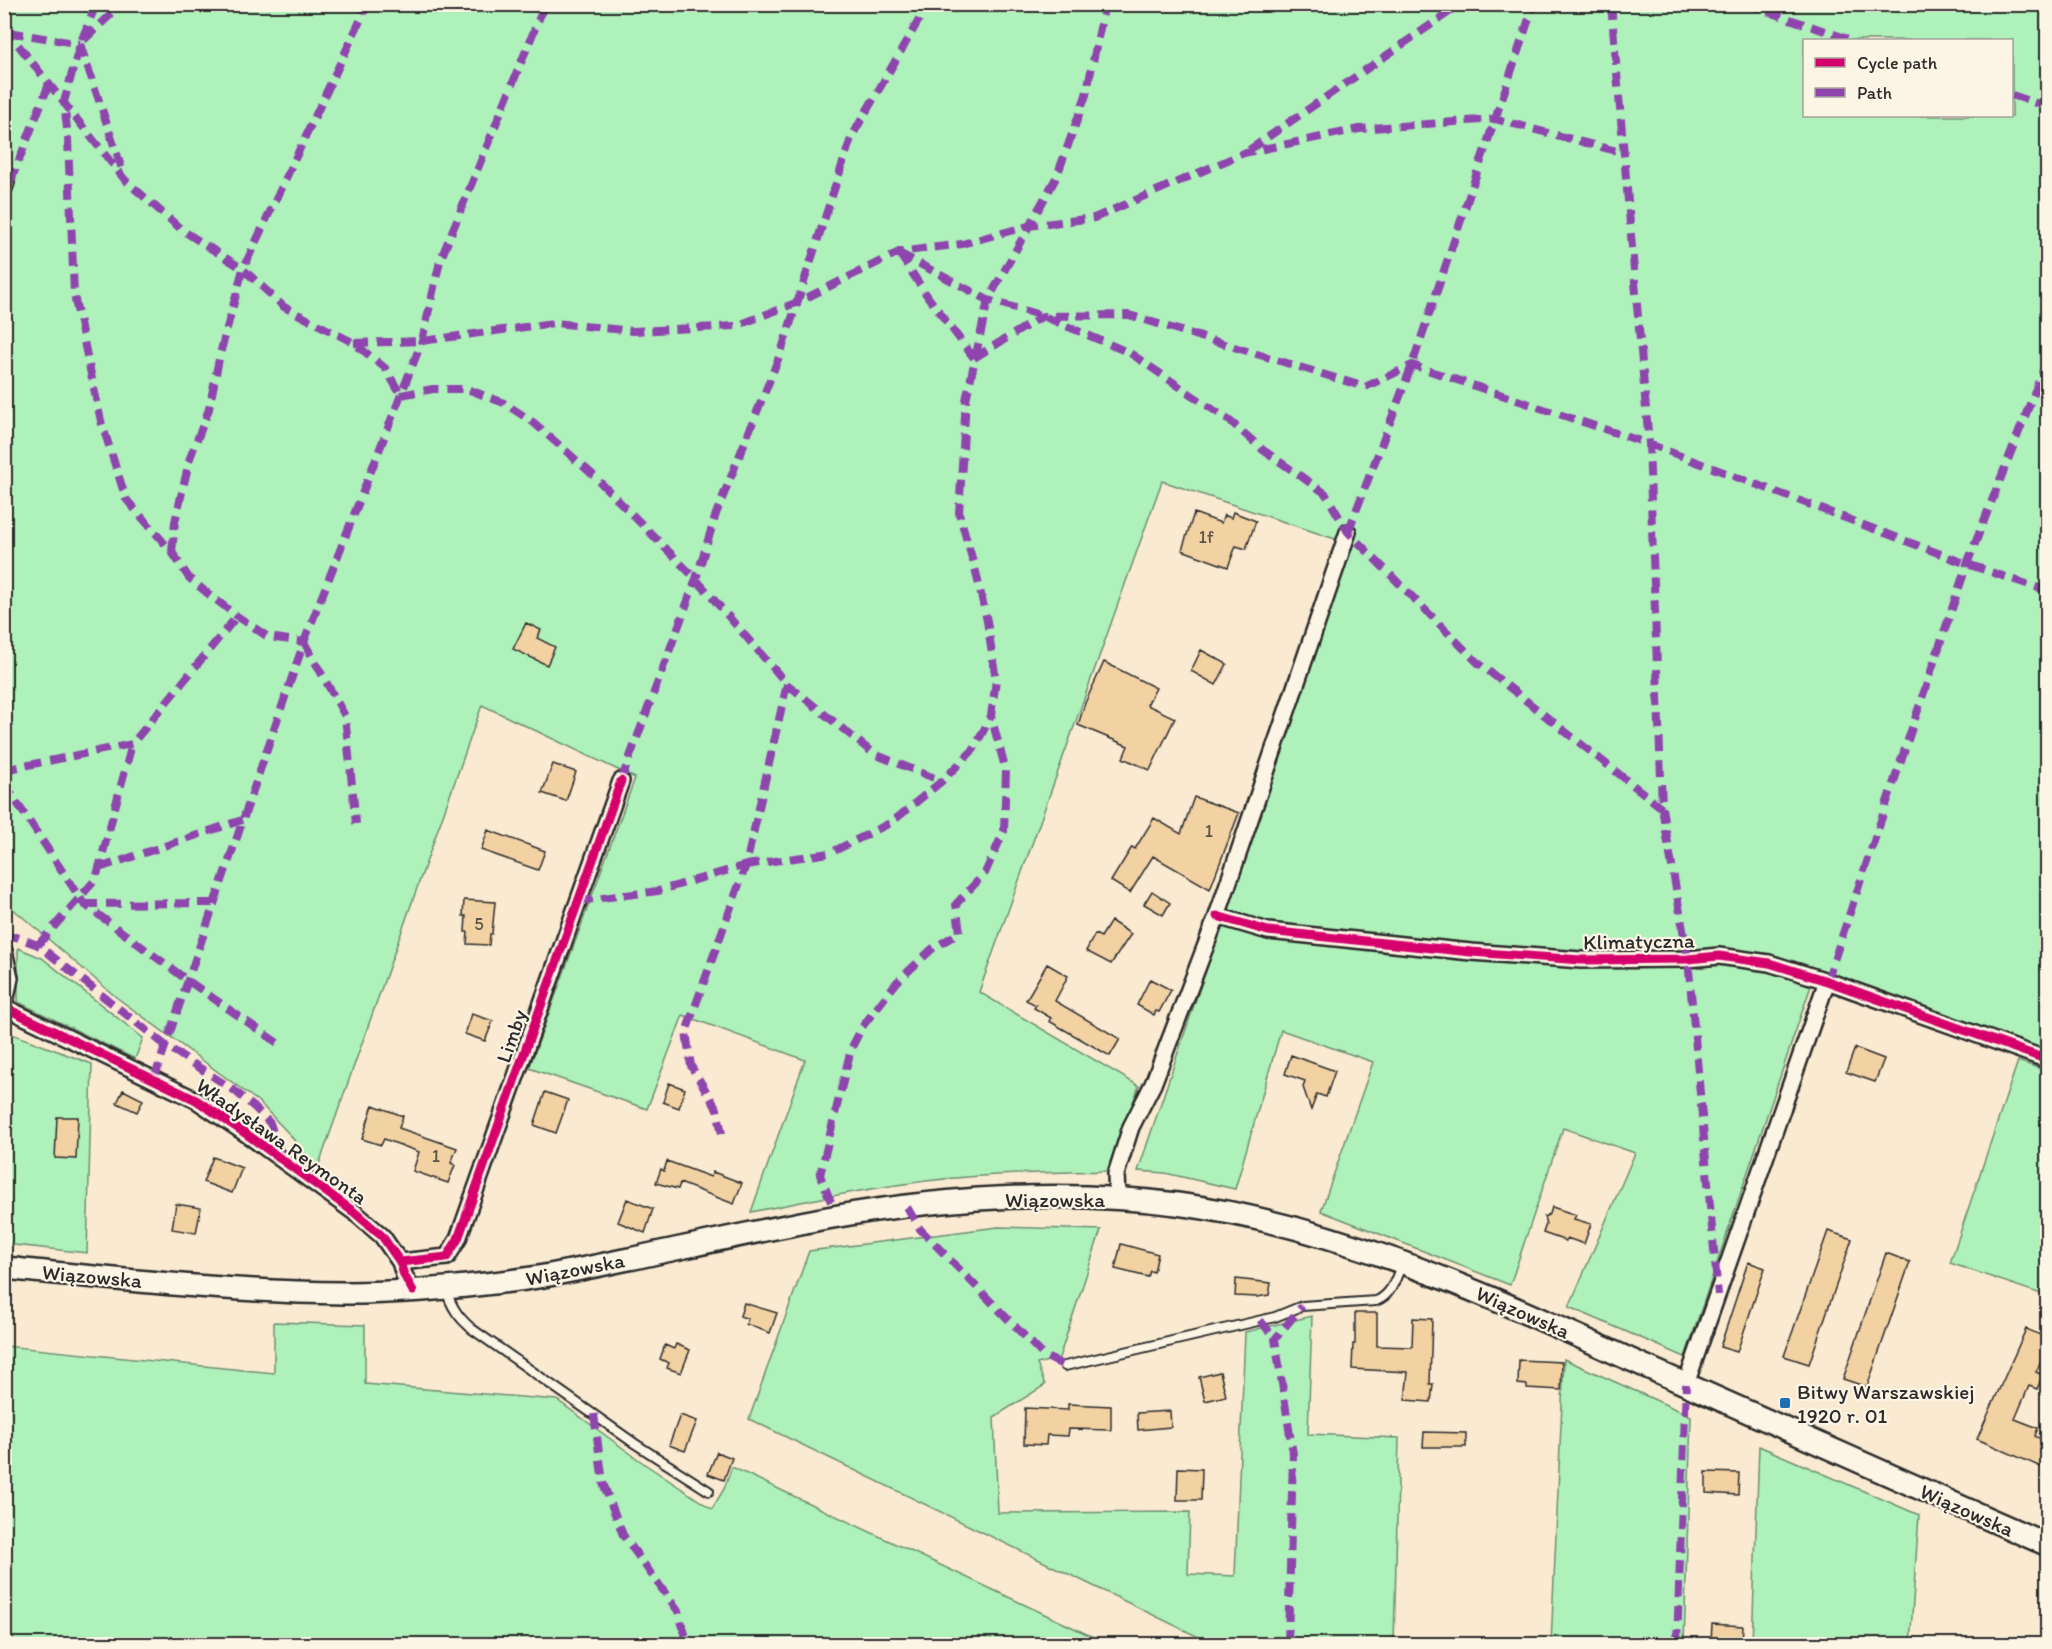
<svg xmlns="http://www.w3.org/2000/svg" width="2052" height="1649" viewBox="0 0 2052 1649" font-family="Itim,sans-serif">
<rect width="100%" height="100%" fill="#f9ead1"/>
<filter id="ink" filterUnits="userSpaceOnUse"><feTurbulence type="fractalNoise" baseFrequency=".0167" numOctaves="2"/><feDisplacementMap in="SourceGraphic" scale="12" xChannelSelector="R" yChannelSelector="G"/><feConvolveMatrix kernelMatrix="1 2 1 2 8 2 1 2 1" color-interpolation-filters="sRGB"/></filter>
<g filter="url(#ink)">
<path fill="#aff1ba" stroke="#6d8e72" stroke-width="1.5" fill-rule="evenodd" d="M 5,5 L 2047,5 L 2047,1052 L 1817,968 L 1685,1357 L 1569,1307 L 1635,1153 L 1563,1128 L 1510,1285 L 1321,1211 L 1373,1062 L 1281,1030 L 1235,1189 L 1165,1173 L 1138,1171 L 1350,544 L 1162,481 L 979,992 L 1139,1086 L 1108,1171 C 1040,1173 971,1174 904,1184 C 852,1191 802,1202 751,1212 L 805,1060 L 683,1015 L 647,1109 L 529,1068 L 635,778 L 482,705 L 317,1170 L 290,1135 L 259,1102 L 116,997 L 5,902 L 4,827 L 7,813 L 4,805 L 4,213 L 16,179 L 5,175 ZM 1804,40 L 2012,40 L 2012,116 L 1804,116 Z
M 18,948 L 42,958 L 143,1038 L 135,1059 L 18,1002 Z
M 4,1031 L 92,1064 L 87,1253 L 5,1244 Z
M 2018,1061 L 2047,1071 L 2047,1296 L 1950,1263 Z
M 998,1227 L 1101,1230 L 1059,1358 L 1037,1364 L 1045,1385 L 994,1417 L 998,1513 L 1190,1512 L 1188,1574 L 1235,1576 L 1245,1332 L 1312,1316 L 1308,1434 L 1399,1438 L 1394,1644 L 1213,1644 L 749,1419 L 809,1251 Z
M 274,1322 L 365,1325 L 365,1384 L 557,1400 L 646,1465 L 712,1509 L 724,1489 L 732,1467 L 1108,1644 L 5,1644 L 5,1346 L 274,1373 Z
M 1564,1359 L 1691,1416 L 1684,1644 L 1551,1644 Z
M 1759,1446 L 1919,1515 L 1910,1644 L 1752,1644 Z"/>
<path fill="#f2d1a3" stroke="#2b2b2b" stroke-width="1.5" d="M 1233,512 L 1256,521 L 1246,549 L 1236,546 L 1228,567 L 1182,550 L 1194,513 L 1221,523 L 1224,515 L 1231,518 Z
M 526,623 L 541,630 L 537,638 L 555,647 L 547,665 L 513,649 Z
M 1201,650 L 1227,664 L 1216,685 L 1191,671 Z
M 1104,662 L 1156,688 L 1147,705 L 1175,718 L 1150,770 L 1123,758 L 1128,746 L 1078,725 L 1085,703 Z
M 553,764 L 576,772 L 566,801 L 542,793 Z
M 1194,797 L 1239,813 L 1210,889 L 1153,856 L 1130,893 L 1111,881 L 1132,847 L 1135,849 L 1154,818 L 1181,834 Z
M 488,830 L 545,851 L 538,870 L 481,850 Z
M 1152,891 L 1170,903 L 1163,915 L 1144,904 Z
M 464,900 L 495,902 L 492,934 L 490,934 L 489,945 L 467,944 L 468,932 L 465,932 L 466,916 L 463,916 Z
M 1111,921 L 1131,934 L 1111,964 L 1086,951 L 1095,934 L 1101,937 Z
M 1047,964 L 1068,976 L 1055,1001 L 1120,1039 L 1110,1056 L 1049,1021 L 1051,1018 L 1034,1008 L 1036,1005 L 1026,1000 Z
M 1150,979 L 1171,990 L 1159,1012 L 1156,1011 L 1154,1015 L 1137,1005 Z
M 472,1014 L 493,1021 L 485,1041 L 465,1034 Z
M 1855,1048 L 1884,1059 L 1875,1082 L 1846,1072 Z
M 1291,1055 L 1335,1071 L 1326,1097 L 1317,1094 L 1311,1110 L 1303,1087 L 1305,1081 L 1285,1074 Z
M 669,1083 L 685,1089 L 679,1108 L 663,1102 Z
M 123,1090 L 143,1100 L 137,1112 L 117,1103 Z
M 545,1092 L 568,1100 L 556,1133 L 534,1125 Z
M 373,1105 L 403,1116 L 399,1128 L 457,1148 L 451,1163 L 455,1165 L 448,1183 L 413,1171 L 419,1152 L 384,1139 L 381,1145 L 362,1139 Z
M 57,1117 L 78,1117 L 76,1159 L 55,1158 Z
M 213,1157 L 242,1168 L 232,1193 L 203,1182 Z
M 667,1161 L 711,1177 L 713,1172 L 742,1183 L 734,1204 L 680,1183 L 678,1189 L 656,1183 L 661,1169 L 664,1171 Z
M 627,1199 L 653,1209 L 645,1233 L 618,1222 Z
M 176,1204 L 201,1208 L 196,1233 L 172,1229 Z
M 1552,1207 L 1576,1215 L 1574,1219 L 1591,1224 L 1584,1244 L 1567,1238 L 1566,1241 L 1543,1233 L 1546,1224 L 1544,1217 L 1550,1214 Z
M 1828,1231 L 1852,1239 L 1809,1364 L 1784,1356 Z
M 1121,1244 L 1158,1254 L 1154,1272 L 1150,1271 L 1148,1277 L 1115,1269 Z
M 1886,1253 L 1910,1262 L 1867,1387 L 1843,1379 Z
M 1748,1262 L 1765,1268 L 1737,1352 L 1720,1347 Z
M 1236,1279 L 1271,1283 L 1269,1295 L 1257,1297 L 1235,1296 Z
M 744,1303 L 777,1313 L 770,1333 L 746,1324 L 748,1319 L 740,1316 Z
M 1355,1313 L 1377,1313 L 1377,1346 L 1412,1347 L 1413,1318 L 1432,1319 L 1430,1384 L 1433,1384 L 1431,1402 L 1405,1400 L 1408,1372 L 1352,1369 L 1353,1344 L 1355,1344 Z
M 2026,1329 L 2048,1338 L 2048,1345 L 2036,1372 L 2043,1375 L 2037,1389 L 2029,1386 L 2015,1419 L 2038,1428 L 2035,1436 L 2048,1442 L 2048,1470 L 1977,1439 Z
M 676,1344 L 690,1350 L 681,1373 L 667,1368 L 669,1363 L 660,1359 L 665,1345 L 674,1349 Z
M 1519,1360 L 1562,1362 L 1561,1390 L 1527,1388 L 1527,1385 L 1518,1384 Z
M 1220,1372 L 1226,1396 L 1205,1401 L 1199,1377 Z
M 1068,1404 L 1111,1406 L 1111,1430 L 1069,1429 L 1068,1436 L 1047,1435 L 1046,1445 L 1024,1444 L 1025,1408 L 1068,1410 Z
M 1170,1411 L 1171,1427 L 1138,1430 L 1137,1413 Z
M 680,1415 L 697,1421 L 685,1451 L 669,1445 Z
M 1424,1432 L 1466,1433 L 1466,1447 L 1423,1447 Z
M 717,1452 L 732,1458 L 724,1480 L 708,1474 Z
M 1178,1468 L 1202,1469 L 1201,1500 L 1177,1500 Z
M 1706,1472 L 1739,1473 L 1738,1495 L 1706,1493 Z
M 1712,1624 L 1743,1626 L 1742,1644 L 1711,1642 Z"/>
<g fill="none" stroke-linecap="round" stroke-linejoin="round">
<g stroke="#2b2b2b" stroke-width="12">
<path id="service" d="M 4,200 L 10,183
M 446,1290 C 452,1308 458,1317 472,1329 L 634,1443 L 709,1491
M 1065,1366 L 1275,1317 L 1302,1306 L 1376,1301 C 1392,1295 1396,1278 1402,1263"/>
</g>
<g stroke="#2b2b2b" stroke-width="20">
<path id="minor" d="M 1217,916 L 1268,931 L 1471,952 L 1581,960 L 1688,959 L 1719,956 L 1769,963 L 1827,981 L 2048,1060
M 4,951 L 10,978 L 4,1007
M 4,1007 L 196,1100 L 245,1133 L 354,1212 L 382,1236 L 400,1262 L 404,1275 L 413,1291
M 1117,1199 L 1116,1174 L 1131,1127 L 1153,1084 L 1217,916 L 1348,532
M 400,1262 L 447,1257 L 458,1239 L 621,781
M 1686,1384 L 1827,981"/>
</g>
<g stroke="#2b2b2b" stroke-width="26">
<path id="secondary" d="M 4,1268 C 117,1279 231,1292 344,1293 C 405,1293 465,1287 525,1279 C 560,1274 595,1266 629,1259 C 695,1245 761,1230 827,1218 C 940,1198 1063,1189 1177,1204 C 1337,1225 1484,1294 1629,1359 C 1769,1421 1908,1484 2048,1545"/>
</g>
<use href="#service" stroke="#fcf5e5" stroke-width="8"/>
<use href="#minor" stroke="#fcf5e5" stroke-width="15"/>
<use href="#secondary" stroke="#fcf5e5" stroke-width="21"/>
<path stroke="#8e44ad" stroke-width="8" stroke-dasharray="15 8" stroke-linecap="butt" d="M 95,4 L 93,12 L 80,44 L 64,102 L 68,138 L 74,295 L 101,421 L 126,499 L 172,552 L 189,578 L 206,592 L 237,616 L 268,637 L 304,642
M 1611,4 L 1649,444 L 1662,808 L 1688,959 L 1718,1295
M 1746,4 L 1851,40
M 4,27 L 125,180 L 182,230 L 243,269 L 284,307 L 354,343 L 385,368 L 401,395
M 9,32 L 80,44
M 84,40 L 122,4
M 80,44 L 123,172
M 2012,95 L 2048,107
M 1249,150 L 1461,4
M 10,183 L 49,84
M 899,253 L 988,300 L 1043,316 L 1130,353 L 1230,421 L 1263,450 L 1325,493 L 1348,532 L 1477,662 L 1662,808
M 899,253 L 928,297 L 974,358
M 354,343 L 422,341 L 554,323 L 634,331 L 736,326 L 798,302 L 899,252 L 962,244 L 1028,226 L 1094,218 L 1244,153 L 1359,129 L 1495,119 L 1624,153
M 974,358 L 1043,316 L 1129,315 L 1365,387 L 1412,365 L 1649,444 L 1967,564 L 2048,591
M 401,395 L 433,389 L 467,389 L 504,403 L 533,422 L 593,475 L 696,579 L 787,684 L 746,865 L 830,853 L 892,822 L 942,781 L 974,749 L 991,716 L 996,680 L 987,621 L 976,572 L 959,513 L 966,400 L 988,300 L 1057,176 L 1086,95 L 1105,4
M 1348,532 L 1412,365 L 1534,4
M 172,552 L 175,522 L 190,458 L 209,409 L 220,354 L 243,269 L 368,4
M 304,642 L 345,716 L 356,824
M 787,684 L 874,754 L 942,781
M 4,770 L 132,744 L 237,616
M 621,781 L 696,579 L 716,514 L 781,352 L 851,138 L 928,4
M 4,783 L 84,904 L 187,980 L 279,1044
M 99,868 L 242,820
M 578,901 L 658,891 L 746,865
M 83,904 L 214,903
M 4,937 L 16,937 L 38,945 L 165,1045 L 235,1091 L 255,1108 L 270,1123 L 282,1159
M 38,945 L 96,879 L 132,744
M 1827,981 L 1967,564 L 2048,358
M 154,1079 L 304,642 L 422,341 L 440,261 L 545,4
M 722,1134 L 717,1109 L 691,1066 L 686,1032 L 746,865
M 831,1202 L 820,1175 L 851,1049 L 862,1027 L 897,982 L 932,949 L 960,932 L 956,904 L 985,873 L 1004,831 L 1006,771 L 991,716
M 907,1207 L 920,1229 L 1044,1356 L 1065,1366
M 1260,1320 L 1275,1339
M 594,1414 L 603,1483 L 623,1535 L 678,1611 L 688,1644
M 1288,1644 L 1293,1454 L 1275,1339 L 1302,1306
M 1677,1644 L 1686,1384"/>
<g stroke="#fcf5e5" stroke-width="13">
<path id="cycleway" d="M 1217,916 L 1268,931 L 1471,952 L 1581,960 L 1688,959 L 1719,956 L 1769,963 L 1827,981 L 2048,1060
M 4,1007 L 196,1100 L 245,1133 L 354,1212 L 382,1236 L 400,1262 L 404,1275 L 413,1291
M 400,1262 L 447,1257 L 458,1239 L 621,781"/>
</g>
<use href="#cycleway" stroke="#d6006c" stroke-width="9"/>
</g>
</g>
<rect fill="#1f6fb2" stroke="#fcf5e5" stroke-width="2" x="1779" y="1397" width="12" height="12" rx="3"/>
<g text-anchor="middle" dominant-baseline="central" stroke-width="4.5" stroke-linejoin="round" paint-order="stroke">
<g font-size="18" fill="#5d5449">
<text x="1206" y="537">1f</text>
<text x="1209" y="831">1</text>
<text x="479" y="924">5</text>
<text x="436" y="1156">1</text>
</g>
<g font-size="21" fill="#2b2b2b" stroke="#fcf5e5">
<text transform="translate(1639 941) rotate(-1)">Klimatyczna</text>
<text transform="translate(511 1036) rotate(-71)">Limby</text>
<text transform="translate(282 1141) rotate(35)">Władysława Reymonta</text>
<text x="1055" y="1199">Wiązowska</text>
<text transform="translate(575 1269) rotate(-11)">Wiązowska</text>
<text transform="translate(92 1276) rotate(5)">Wiązowska</text>
<text transform="translate(1523 1312) rotate(24)">Wiązowska</text>
<text transform="translate(1967 1510) rotate(24)">Wiązowska</text>
</g>
<g font-size="21" fill="#2b2b2b" stroke="#fcf5e5" text-anchor="start">
<text x="1797" y="1391">Bitwy Warszawskiej<tspan x="1797" dy="24">1920 r. 01</tspan></text>
</g>
</g>
<rect width="2052" height="1649" fill="none" stroke="#fcf5e5" stroke-width="24"/>
<rect x="12" y="12" width="2028" height="1625" fill="none" stroke="#2b2b2b" stroke-width="2" filter="url(#ink)"/>
<rect x="1803" y="39" width="210" height="78" fill="#fcf5e5" stroke="#a8a49b" stroke-width="1.5"/>
<rect x="1815" y="58" width="30" height="9" fill="#d6006c" stroke="#a8a49b" stroke-width="1.5"/>
<text x="1857" y="69" font-size="18" fill="#2b2b2b">Cycle path</text>
<rect x="1815" y="88" width="30" height="9" fill="#8e44ad" stroke="#a8a49b" stroke-width="1.5"/>
<text x="1857" y="99" font-size="18" fill="#2b2b2b">Path</text>
</svg>
